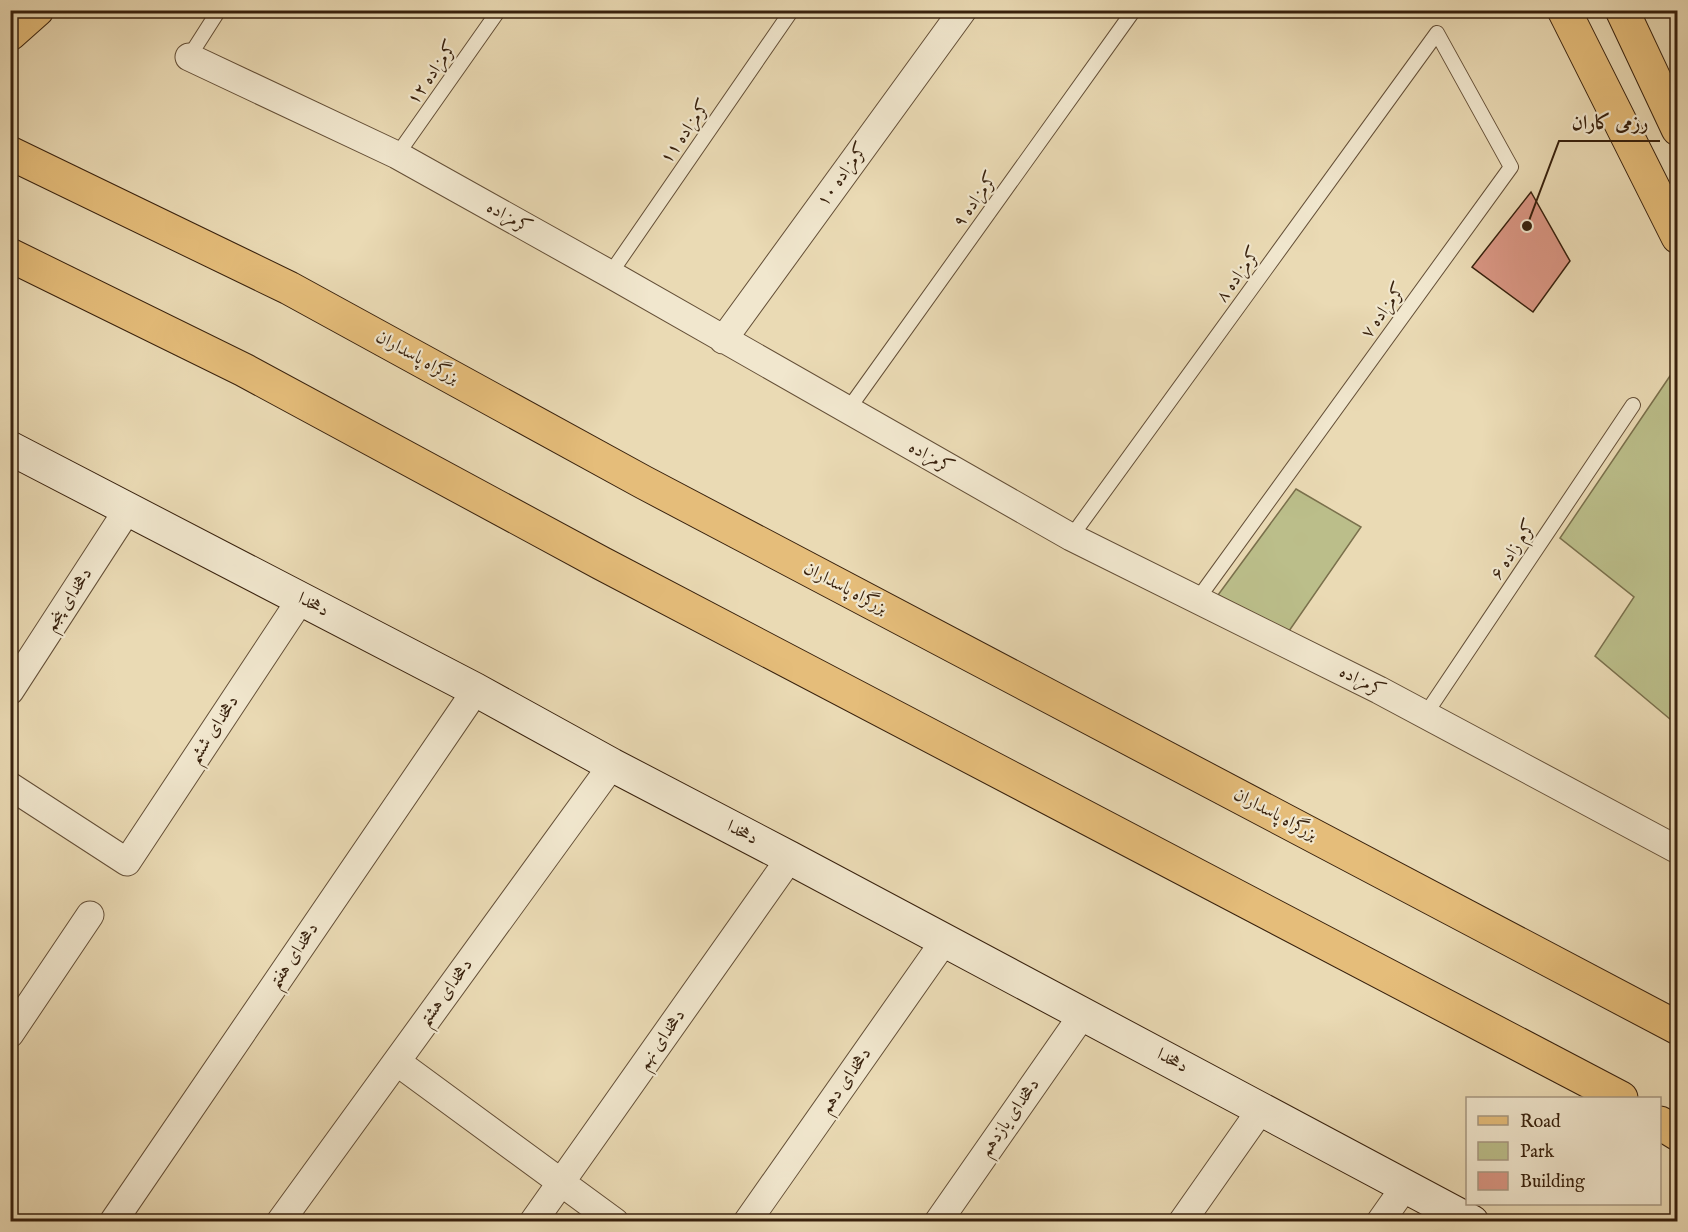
<svg xmlns="http://www.w3.org/2000/svg" width="1688" height="1232" viewBox="0 0 1688 1232" font-family="'IM FELL English',Amiri,serif">
<rect width="100%" height="100%" fill="#eadab4"/>
<filter id="stains"><feTurbulence type="fractalNoise" baseFrequency=".00333" numOctaves="4"/><feColorMatrix values="0 0 0 0 .2 0 0 0 0 .09 0 0 0 0 .02 0 0 0 .5 -.17"/></filter>
<radialGradient id="worn" r=".72"><stop offset=".6" stop-color="#630" stop-opacity="0"/><stop offset="1" stop-color="#630" stop-opacity=".3"/></radialGradient>
<path fill="#bbbe8a" stroke="#7a704c" stroke-width="1.5" d="M 1670,376 L 1678,389 L 1677,725 L 1595,656 L 1634,597 L 1560,538 Z
M 1296,489 L 1361,527 L 1289,631 L 1218,595 Z"/>
<path fill="#d89582" stroke="#38210d" stroke-width="1.5" d="M 1531,192 L 1570,261 L 1533,312 L 1472,267 Z"/>
<g fill="none" stroke-linecap="round" stroke-linejoin="round">
<g stroke="#644f37" stroke-width="16">
<path id="lane" d="M 189,57 L 219,10
M 397,155 L 499,10
M 610,274 L 792,10
M 847,411 L 1134,10
M 1071,537 L 1437,33 L 1511,167 L 1197,600
M 1425,715 L 1633,405"/>
</g>
<g stroke="#644f37" stroke-width="29">
<path id="street" d="M 189,57 L 397,155 L 610,274 L 1071,537 L 1379,690 L 1678,850
M 723,340 L 963,10
M 10,691 L 128,509
M 10,786 L 127,862 L 301,599
M 10,1034 L 90,915
M 397,1062 L 615,1222
M 113,1222 L 476,690
M 280,1222 L 612,765
M 533,1222 L 790,858
M 747,1222 L 945,940
M 938,1222 L 1083,1014
M 1182,1222 L 1262,1108
M 1380,1222 L 1406,1185"/>
</g>
<g stroke="#38210d" stroke-width="35">
<path id="secondary" d="M 10,448 L 476,690 L 612,765 L 790,858 L 1472,1222"/>
</g>
<g stroke="#38210d" stroke-width="35">
<path id="primary" d="M 1564,10 L 1678,237
M 1622,10 L 1678,129"/>
</g>
<g stroke="#38210d" stroke-width="35">
<path id="highway" d="M 10,34 L 37,10
M 10,153 L 289,288 L 643,482 L 1678,1028
M 10,255 L 244,370 L 601,563 L 1621,1098
M 1660,1123 L 1678,1134"/>
</g>
<use href="#lane" stroke="#f1e7ce" stroke-width="14"/>
<use href="#street" stroke="#f1e7ce" stroke-width="27"/>
<use href="#secondary" stroke="#f1e7ce" stroke-width="33"/>
<use href="#primary" stroke="#e5bd7a" stroke-width="33"/>
<use href="#highway" stroke="#e5bd7a" stroke-width="33"/>
</g>
<g text-anchor="middle" dominant-baseline="central" stroke-width="4.5" stroke-linejoin="round" paint-order="stroke">
<g font-size="18" fill="#38210d" stroke="#f1e7ce">
<text transform="translate(433 73) rotate(-55)">کرمزاده ١٢</text>
<text transform="translate(686 132) rotate(-55)">کرمزاده ١١</text>
<text transform="translate(843 175) rotate(-54)">کرمزاده ١٠</text>
<text transform="translate(976 200) rotate(-54)">کرمزاده ٩</text>
<text transform="translate(509 218) rotate(29)">کرمزاده</text>
<text transform="translate(1239 275) rotate(-54)">کرمزاده ٨</text>
<text transform="translate(1384 311) rotate(-54)">کرمزاده ٧</text>
<text transform="translate(417 358) rotate(29)">بزرگراه پاسداران</text>
<text transform="translate(931 458) rotate(29)">کرمزاده</text>
<text transform="translate(1514 550) rotate(-56)">کرم زاده ۶</text>
<text transform="translate(845 589) rotate(28)">بزرگراه پاسداران</text>
<text transform="translate(69 600) rotate(-57)">دهخدای پنجم</text>
<text transform="translate(313 605) rotate(27)">دهخدا</text>
<text transform="translate(1362 682) rotate(27)">کرمزاده</text>
<text transform="translate(214 730) rotate(-57)">دهخدای ششم</text>
<text transform="translate(1275 815) rotate(28)">بزرگراه پاسداران</text>
<text transform="translate(742 833) rotate(27)">دهخدا</text>
<text transform="translate(294 956) rotate(-56)">دهخدای هفتم</text>
<text transform="translate(446 993) rotate(-54)">دهخدای هشتم</text>
<text transform="translate(662 1040) rotate(-55)">دهخدای نهم</text>
<text transform="translate(1172 1061) rotate(28)">دهخدا</text>
<text transform="translate(846 1081) rotate(-55)">دهخدای دهم</text>
<text transform="translate(1010 1118) rotate(-55)">دهخدای یازدهم</text>
</g>
</g>
<path fill="none" stroke="#38210d" stroke-width="2" d="M1527 226L1559 141H1660"/>
<circle fill="#38210d" stroke="#f1e7ce" stroke-width="2" cx="1527" cy="226" r="6"/>
<g font-size="20" text-anchor="middle" font-weight="bold" fill="#38210d" stroke="#f1e7ce" stroke-width="4.5" stroke-linejoin="round" paint-order="stroke">
<text x="1610" y="129">رزمی کاران</text>
</g>
<rect width="1688" height="1232" fill="none" stroke="#eadab4" stroke-width="36"/>
<rect x="12" y="12" width="1664" height="1208" fill="none" stroke="#38210d" stroke-width="3"/>
<rect x="18" y="18" width="1652" height="1196" fill="none" stroke="#38210d" stroke-width="1.5"/>
<rect x="1466" y="1097" width="195" height="108" fill="#f1e7ce" stroke="#a79881" stroke-width="1.5"/>
<rect x="1478" y="1116" width="30" height="9" fill="#e5bd7a" stroke="#a79881" stroke-width="1.5"/>
<text x="1520" y="1127" font-size="18" fill="#38210d">Road</text>
<rect x="1478" y="1142" width="30" height="18" fill="#bbbe8a" stroke="#a79881" stroke-width="1.5"/>
<text x="1520" y="1157" font-size="18" fill="#38210d">Park</text>
<rect x="1478" y="1172" width="30" height="18" fill="#d89582" stroke="#a79881" stroke-width="1.5"/>
<text x="1520" y="1187" font-size="18" fill="#38210d">Building</text>
<rect width="100%" height="100%" filter="url(#stains)"/>
<rect width="100%" height="100%" fill="url(#worn)"/>
</svg>
